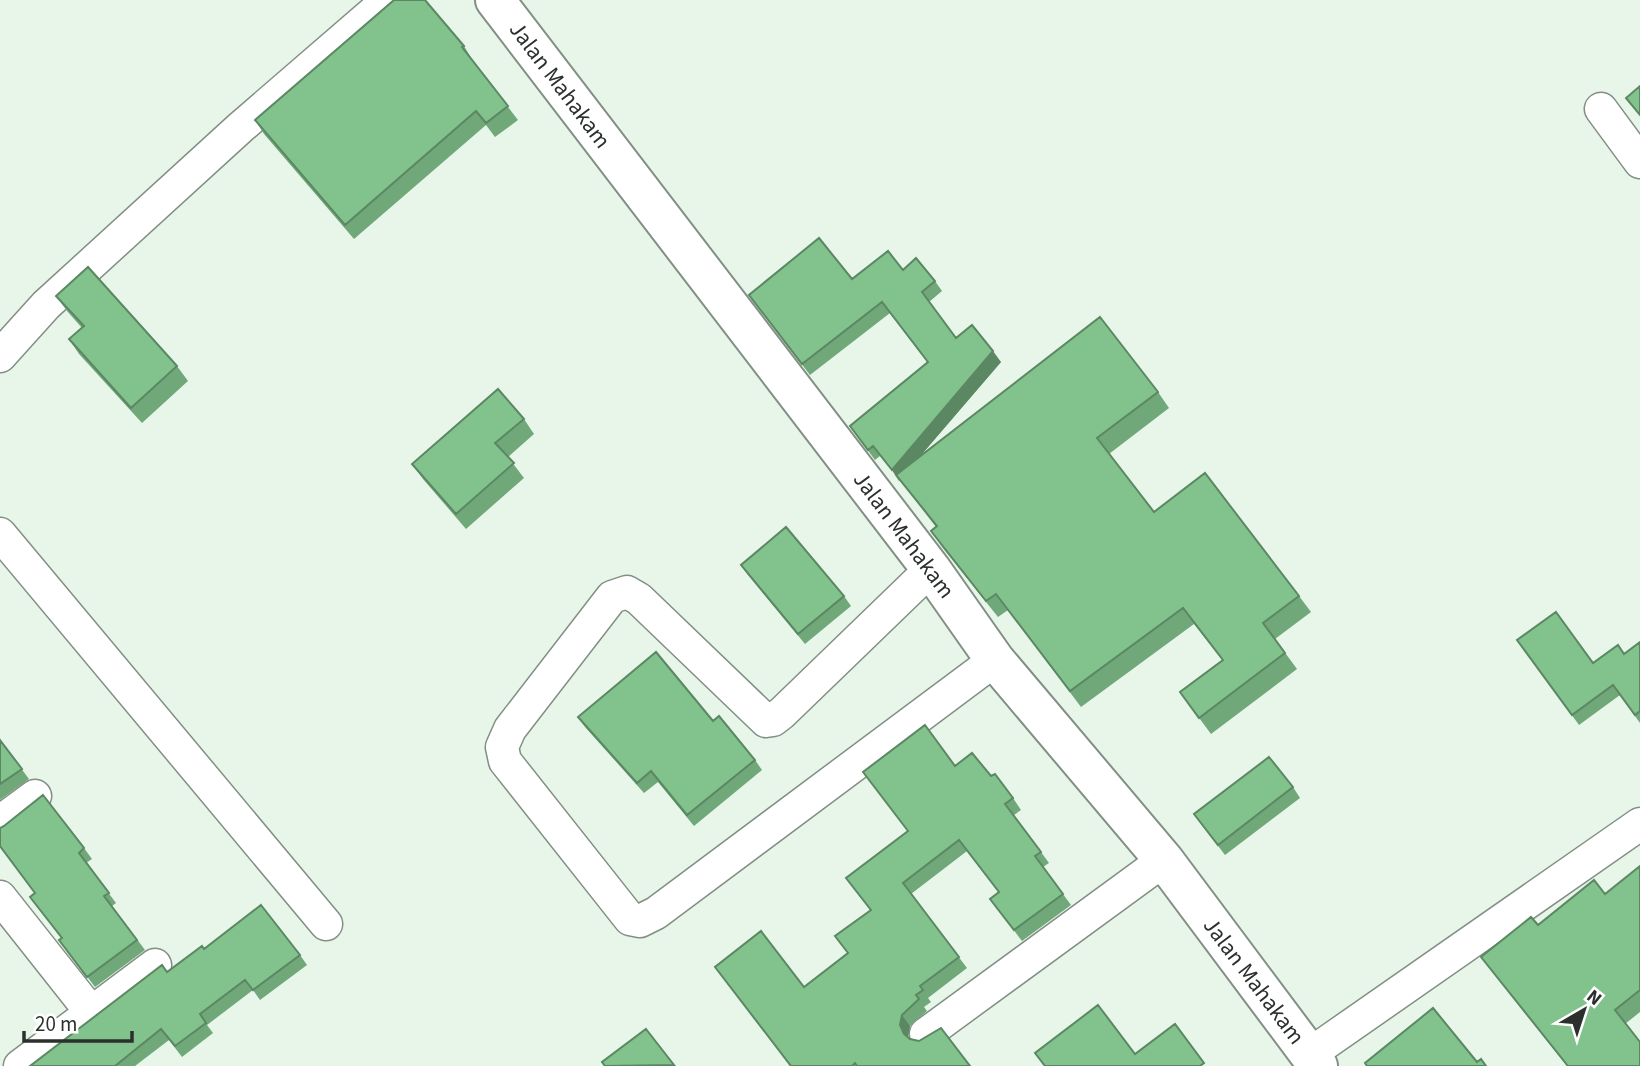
<svg xmlns="http://www.w3.org/2000/svg" width="1640" height="1066" viewBox="0 0 1640 1066" font-family="'Source Sans 3',sans-serif">
<rect width="100%" height="100%" fill="#e8f6ea"/>
<g fill="none" stroke-linecap="round" stroke-linejoin="round">
<g stroke="#828f84" stroke-width="35">
<path id="street" d="M 1601,109 L 1640,162
M 0,356 L 46,305 L 241,127 L 388,0
M 0,534 L 326,924
M 931,569 L 782,713 L 773,720 L 766,721 L 639,599 L 627,592 L 612,597 L 510,729 L 502,747 L 505,761 L 630,919 L 640,921 L 656,913 L 995,660
M 0,822 L 35,796
M 0,897 L 91,1012
M 926,1034 L 1164,860
M 1310,1054 L 1640,824
M 20,1066 L 155,965"/>
</g>
<g stroke="#828f84" stroke-width="42">
<path id="primary" d="M 495,0 L 931,569 L 995,660 L 1164,860 L 1318,1066"/>
</g>
<use href="#street" stroke="#fff" stroke-width="32"/>
<use href="#primary" stroke="#fff" stroke-width="38"/>
</g>
<path fill="#70a879" d="M 464,46 L 473,61 L 518,120 L 495,137 L 486,125 L 354,239 L 264,134 L 255,120 Z
M 903,270 L 935,281 L 942,291 L 929,302 L 956,338 L 1001,362 L 920,456 L 1158,392 L 1169,408 L 1109,454 L 1154,512 L 1299,596 L 1311,612 L 1275,639 L 1297,669 L 1211,734 L 1180,692 L 1222,660 L 1194,624 L 1081,707 L 1008,610 L 998,617 L 942,547 L 931,531 L 936,527 L 900,480 L 880,456 L 875,460 L 850,426 L 927,362 L 890,313 L 810,375 L 749,295 L 852,279 Z
M 56,296 L 177,366 L 188,381 L 142,423 L 79,354 L 69,339 L 82,328 L 67,311 Z
M 524,419 L 534,434 L 508,457 L 524,478 L 466,529 L 423,479 L 412,464 Z
M 741,565 L 844,596 L 851,606 L 805,644 L 748,575 Z
M 1517,640 L 1593,663 L 1624,654 L 1640,642 L 1640,723 L 1620,695 L 1579,725 Z
M 578,717 L 713,721 L 755,760 L 762,770 L 694,826 L 658,782 L 644,793 L 585,727 Z
M 0,740 L 29,779 L 0,800 Z
M 955,766 L 991,776 L 1013,798 L 1021,810 L 1014,815 L 1049,863 L 1043,867 L 1071,905 L 1022,941 L 990,899 L 999,893 L 967,851 L 911,894 L 967,968 L 928,998 L 931,1002 L 924,1007 L 927,1011 L 910,1026 L 908,1037 L 970,1066 L 790,1066 L 715,967 L 804,987 L 848,954 L 870,910 L 846,878 L 908,831 Z
M 1293,787 L 1300,798 L 1225,855 L 1194,814 Z
M 0,846 L 84,848 L 92,859 L 86,863 L 116,903 L 112,906 L 145,950 L 95,987 L 67,950 L 61,938 L 30,897 L 35,893 Z
M 1640,866 L 1640,1012 L 1625,1024 L 1640,1066 L 1567,1066 L 1481,957 L 1538,925 L 1605,894 Z
M 204,949 L 300,955 L 307,965 L 260,1000 L 253,990 L 207,1025 L 213,1033 L 182,1057 L 169,1040 L 135,1066 L 30,1066 L 167,972 Z"/>
<path fill="#5b8863" d="M 993,351 L 1001,362 L 899,481 L 892,470 Z
M 902,1015 L 910,1026 L 908,1037 L 912,1045 L 904,1034 L 900,1025 Z"/>
<path fill="#82c38d" stroke="#5b8863" stroke-width="2" d="M 394,0 L 425,0 L 464,46 L 462,47 L 508,106 L 486,123 L 476,111 L 345,225 L 255,120 Z
M 1640,86 L 1640,115 L 1626,98 Z
M 819,238 L 852,279 L 888,251 L 903,270 L 916,258 L 935,281 L 922,292 L 956,338 L 972,325 L 993,351 L 892,470 L 873,446 L 868,450 L 850,426 L 928,362 L 882,302 L 802,364 L 749,295 Z
M 88,267 L 177,366 L 131,408 L 69,339 L 84,326 L 56,296 Z
M 1100,317 L 1158,392 L 1097,438 L 1154,512 L 1205,473 L 1299,596 L 1263,623 L 1285,653 L 1199,718 L 1180,692 L 1223,660 L 1183,608 L 1070,691 L 996,594 L 986,601 L 931,531 L 937,526 L 896,475 Z
M 498,389 L 524,419 L 495,443 L 514,463 L 456,514 L 412,464 Z
M 786,527 L 844,596 L 798,634 L 741,565 Z
M 1556,612 L 1593,663 L 1618,645 L 1624,654 L 1640,642 L 1640,711 L 1635,715 L 1613,685 L 1572,715 L 1517,640 Z
M 656,652 L 713,721 L 719,716 L 755,760 L 687,815 L 651,771 L 637,783 L 578,717 Z
M 925,725 L 955,766 L 972,753 L 991,776 L 995,774 L 1013,798 L 1005,804 L 1041,852 L 1035,856 L 1063,894 L 1014,930 L 990,899 L 999,892 L 959,840 L 903,883 L 959,957 L 920,986 L 923,990 L 916,995 L 919,999 L 902,1015 L 900,1025 L 904,1034 L 910,1039 L 919,1041 L 941,1028 L 970,1066 L 857,1066 L 855,1063 L 852,1066 L 791,1066 L 715,967 L 761,931 L 804,987 L 848,953 L 835,936 L 871,910 L 846,878 L 908,831 L 863,772 Z
M 0,740 L 22,769 L 0,784 Z
M 1269,757 L 1293,787 L 1218,845 L 1194,814 Z
M 43,795 L 84,848 L 79,853 L 109,893 L 104,896 L 137,940 L 87,977 L 59,940 L 62,938 L 30,897 L 35,893 L 0,846 L 0,828 L 4,826 Z
M 1640,866 L 1640,990 L 1615,1010 L 1640,1042 L 1640,1066 L 1568,1066 L 1481,957 L 1531,917 L 1538,925 L 1594,880 L 1605,894 Z
M 261,905 L 300,955 L 253,990 L 245,980 L 200,1014 L 206,1023 L 175,1046 L 161,1029 L 115,1066 L 30,1066 L 162,965 L 167,972 L 202,946 L 204,949 Z
M 1098,1005 L 1135,1054 L 1175,1024 L 1204,1063 L 1200,1066 L 1045,1066 L 1035,1053 Z
M 1433,1008 L 1477,1062 L 1481,1059 L 1486,1066 L 1367,1066 L 1365,1063 Z
M 646,1029 L 674,1065 L 605,1066 L 602,1062 Z"/>
<g text-anchor="middle" dominant-baseline="central" stroke-width="6" stroke-linejoin="round" paint-order="stroke">
<g font-size="23" fill="#2b302c" stroke="#fff">
<text transform="translate(560 85) rotate(53)">Jalan Mahakam</text>
<text transform="translate(904 535) rotate(53)">Jalan Mahakam</text>
<text transform="translate(1254 981) rotate(53)">Jalan Mahakam</text>
</g>
</g>
<g transform="translate(1584 1010) rotate(39)" stroke="#ffffff" stroke-width="5" paint-order="stroke">
<path d="M0-5L12 26L0 18L-12 26Z" fill="#2b302c"/>
<text y="-10" font-size="19" font-weight="bold" text-anchor="middle" fill="#2b302c">N</text>
</g>
<path d="M24 1031v10h108v-10" fill="none" stroke="#2b302c" stroke-width="3.5"/>
<text x="35" y="1031" font-size="21" fill="#2b302c" stroke="#ffffff" stroke-width="5" paint-order="stroke">20 m</text>
</svg>
